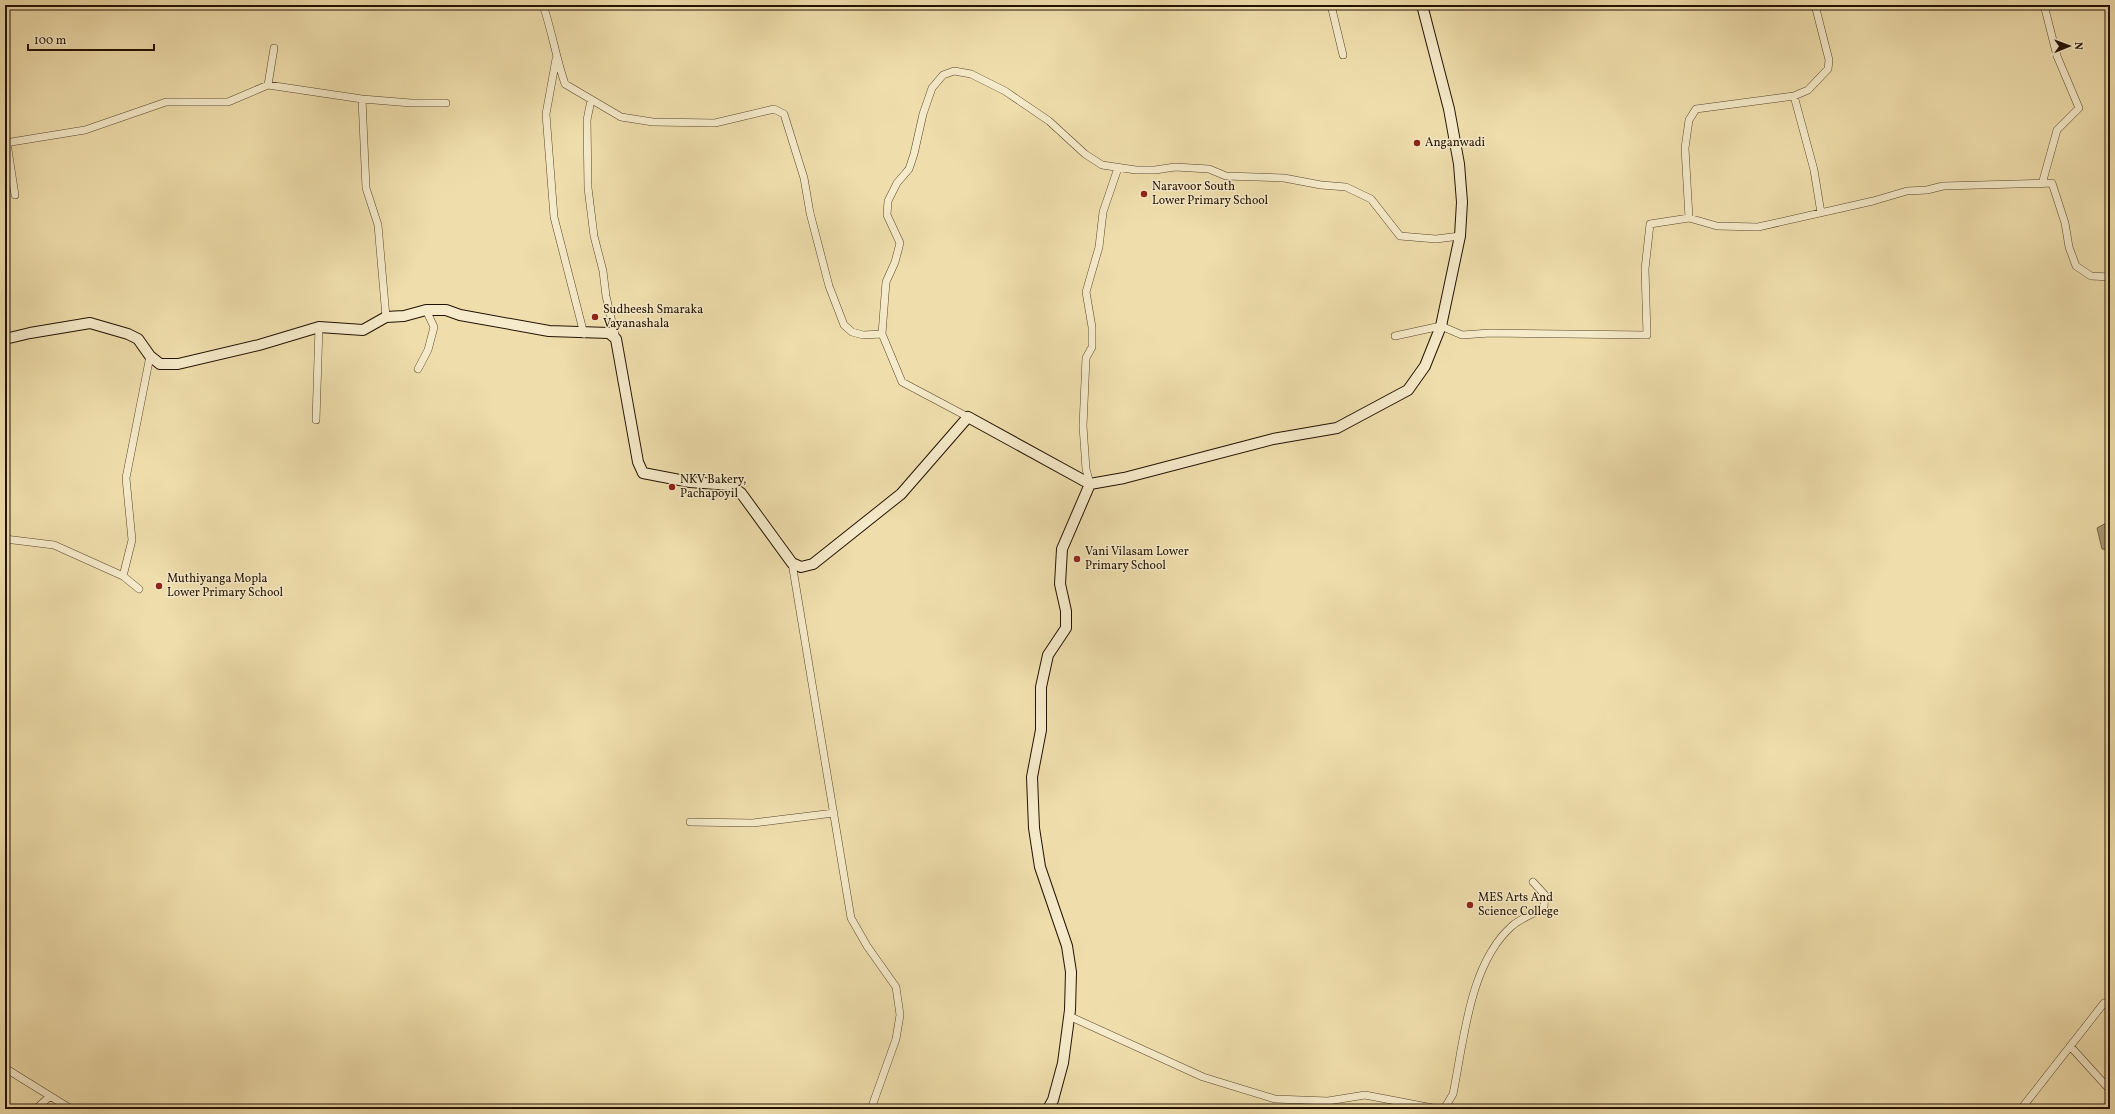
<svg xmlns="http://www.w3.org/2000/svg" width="2115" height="1114" viewBox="0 0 2115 1114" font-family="Vollkorn,serif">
<rect width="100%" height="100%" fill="#efdeac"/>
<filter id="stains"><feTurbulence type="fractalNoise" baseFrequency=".005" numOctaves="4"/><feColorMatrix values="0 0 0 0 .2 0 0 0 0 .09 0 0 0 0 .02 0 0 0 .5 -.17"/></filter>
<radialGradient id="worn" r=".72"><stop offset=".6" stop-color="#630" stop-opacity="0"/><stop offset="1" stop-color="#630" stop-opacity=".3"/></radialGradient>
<path fill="#aa9972" stroke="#746345" d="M 2110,521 L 2110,550 L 2102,549 L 2097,528 Z"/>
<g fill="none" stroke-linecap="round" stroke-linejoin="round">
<g stroke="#56452c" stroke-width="8">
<path id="street" d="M 543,5 C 552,31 556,58 565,84 L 621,117 L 653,122 L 715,123 L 774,109 L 784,114 L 804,178 L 810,213 L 829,286 L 844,325 L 852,332 L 863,335 L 882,334 L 886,282 L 895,262 L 900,243 L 887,215 L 888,201 L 897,183 L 909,169 L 914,154 L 923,114 L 932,88 L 943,75 L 954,71 L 971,74 L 1005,91 L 1049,121 L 1085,154 L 1102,165 L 1136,170 L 1155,170 L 1175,167 L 1209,169 L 1226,176 L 1284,178 L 1321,185 L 1346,187 L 1371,199 L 1400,236 L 1436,239 L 1460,236
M 1331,5 L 1343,55
M 556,59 L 546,114 L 554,217 L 584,334
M 268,85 L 274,48
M 1794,96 L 1814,170 L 1821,213
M 362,99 L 366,188 L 378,225 L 386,317
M 591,100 L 587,120 L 588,188 L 594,236 L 603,271 L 606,296 L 616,339
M 5,143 L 85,130 L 166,102 L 228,102 L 268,85 L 362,99 L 411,103 L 446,103
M 7,143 L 15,195
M 2042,184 L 2057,130 L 2079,108 L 2057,56 L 2044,5
M 1689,218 L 1685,148 L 1689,120 L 1696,109 L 1794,96 L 1808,90 L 1828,69 L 1829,60 L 1815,5
M 882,334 L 902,382 L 968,417
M 1395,336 L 1441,326 L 1462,335 L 1490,333 L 1647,335 L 1645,269 L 1650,224 L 1689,218 L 1717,226 L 1758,227 L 1873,201 L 1907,191 L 1927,190 L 1943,186 L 2052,183 L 2065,223 L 2069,247 L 2076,266 L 2091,276 L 2110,277
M 418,369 L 428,350 L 434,327 L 426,310
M 316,420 L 319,327
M 1090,484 L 1086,469 L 1083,426 L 1086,358 L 1092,347 L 1092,327 L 1086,292 L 1099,247 L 1103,212 L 1118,168
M 5,539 L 54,545 L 123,576 L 139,589
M 792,563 L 851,918 L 867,946 L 896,987 L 900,1015 L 896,1039 L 871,1109
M 123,576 L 132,540 L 126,478 L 150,356
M 690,822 L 753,823 L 834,813
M 1069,1016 L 1203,1077 L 1275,1099 L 1328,1101 L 1365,1095 L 1438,1109
M 2070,1046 L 2110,1090
M 5,1068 L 71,1109
M 36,1109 L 50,1096
M 1444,1109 L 1453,1094 C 1464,1041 1469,964 1512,926 C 1521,918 1534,914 1544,907 L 1545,895 L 1533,882
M 2021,1109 L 2104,1003"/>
</g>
<g stroke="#231202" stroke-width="12">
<path id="secondary" d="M 5,339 L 30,333 L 90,323 L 128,334 L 138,339 L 150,356 L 160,364 L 178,364 L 259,345 L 319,327 L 363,330 L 386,317 L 404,316 L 426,310 L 446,310 L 460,315 L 549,331 L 609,333 L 616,339 L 638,462 L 643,473 L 690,482 L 730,485 L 741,493 L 792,563 L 801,567 L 813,564 L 901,494 L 968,417 L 1090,484 L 1124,478 L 1273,439 L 1337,428 L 1408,390 L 1425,366 L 1441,326 L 1460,236 L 1462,202 L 1459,164 L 1449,109 L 1422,5
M 1048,1109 L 1053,1100 L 1063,1063 L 1070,1010 L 1071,972 L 1067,946 L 1040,867 L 1034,828 L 1032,777 L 1041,730 L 1041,687 L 1048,655 L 1066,628 L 1066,611 L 1060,584 L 1062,549 L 1090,484"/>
</g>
<use href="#street" stroke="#f5eac9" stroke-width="7"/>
<use href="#secondary" stroke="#f5eac9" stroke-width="10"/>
</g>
<g fill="#8f2418" stroke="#f5eac9" stroke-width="1.5">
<circle cx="1417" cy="143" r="4"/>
<circle cx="1144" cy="194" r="4"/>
<circle cx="595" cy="317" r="4"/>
<circle cx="672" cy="487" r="4"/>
<circle cx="1077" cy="559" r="4"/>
<circle cx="159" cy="586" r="4"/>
<circle cx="1470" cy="905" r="4"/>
</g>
<g text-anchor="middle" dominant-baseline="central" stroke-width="3" stroke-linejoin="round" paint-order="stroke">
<g font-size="12" fill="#231202" stroke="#f5eac9" text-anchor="start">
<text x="1425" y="143">Anganwadi</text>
<text x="1152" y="187">Naravoor South<tspan x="1152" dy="14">Lower Primary School</tspan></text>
<text x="603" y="310">Sudheesh Smaraka<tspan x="603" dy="14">Vayanashala</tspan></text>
<text x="680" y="480">NKV Bakery,<tspan x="680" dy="14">Pachapoyil</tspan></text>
<text x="1085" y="552">Vani Vilasam Lower<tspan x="1085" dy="14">Primary School</tspan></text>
<text x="167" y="579">Muthiyanga Mopla<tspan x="167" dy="14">Lower Primary School</tspan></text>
<text x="1478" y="898">MES Arts And<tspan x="1478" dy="14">Science College</tspan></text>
</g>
</g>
<rect width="2115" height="1114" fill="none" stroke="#efdeac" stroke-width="20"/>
<rect x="6" y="6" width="2103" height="1102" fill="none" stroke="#231202" stroke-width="2"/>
<rect x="10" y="10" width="2095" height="1094" fill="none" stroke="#231202"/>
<g transform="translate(2069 46) rotate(89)" stroke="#f5eac9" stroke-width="3" paint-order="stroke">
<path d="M0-3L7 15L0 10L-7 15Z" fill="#231202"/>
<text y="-6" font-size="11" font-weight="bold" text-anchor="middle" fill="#231202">N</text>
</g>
<path d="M28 44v6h126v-6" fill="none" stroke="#231202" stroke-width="2"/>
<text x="34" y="44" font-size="12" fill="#231202" stroke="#f5eac9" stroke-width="3" paint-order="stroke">100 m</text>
<rect width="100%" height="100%" filter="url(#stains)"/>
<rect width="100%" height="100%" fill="url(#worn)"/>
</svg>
